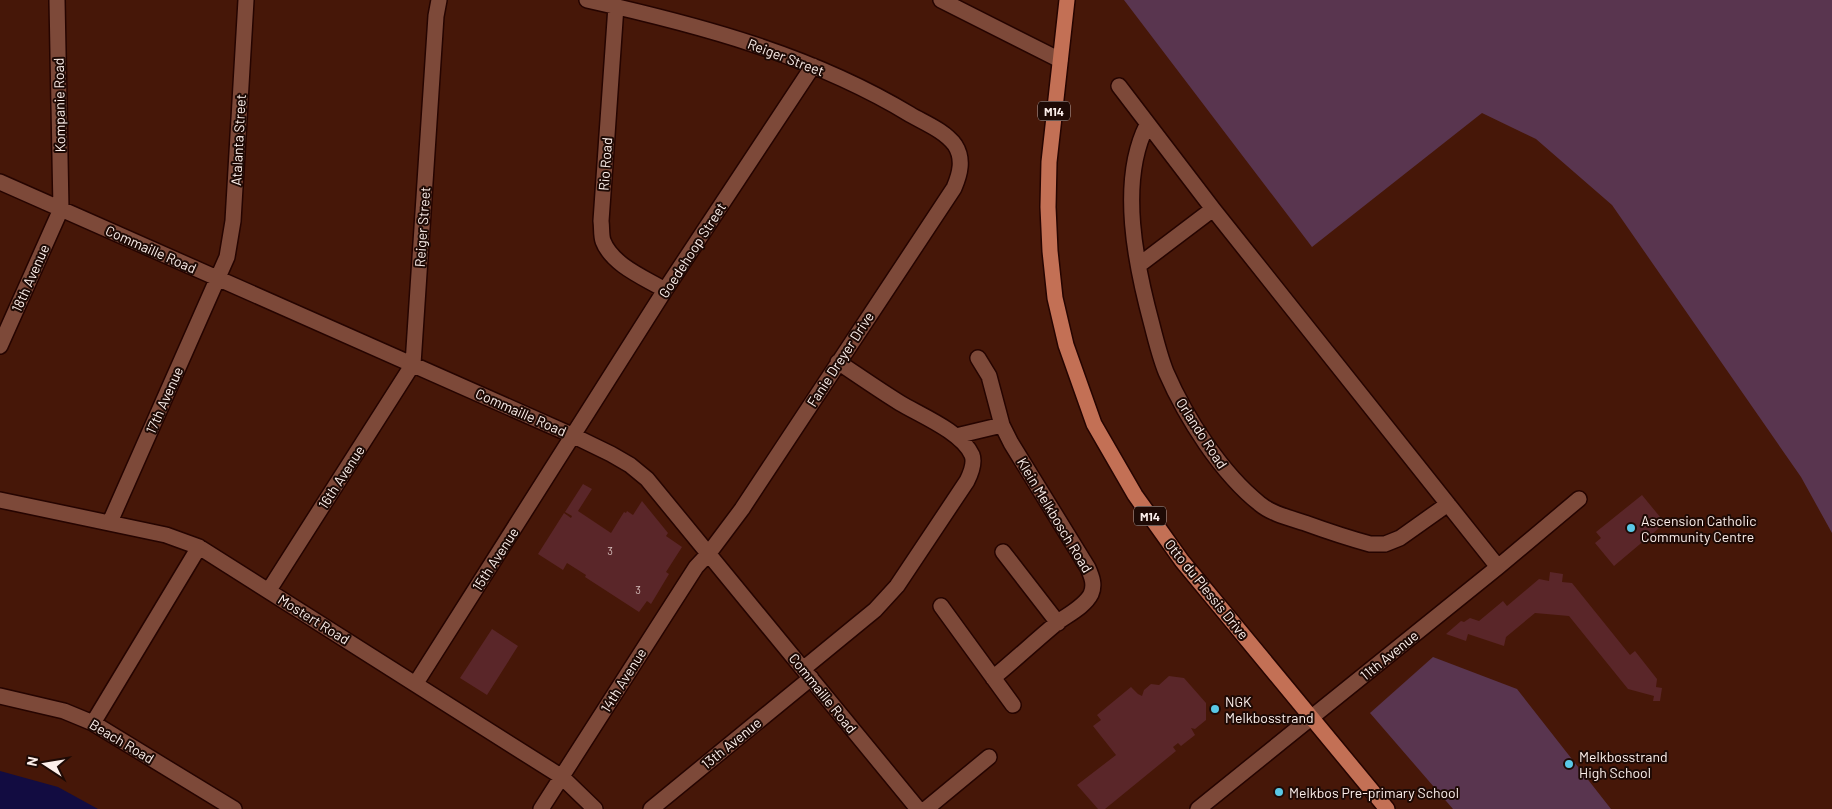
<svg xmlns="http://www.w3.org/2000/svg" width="1832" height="809" viewBox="0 0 1832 809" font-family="Barlow,sans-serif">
<rect width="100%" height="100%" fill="#461708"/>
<path fill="#59354f" d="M 1124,0 L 1832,0 L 1832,533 L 1801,477 L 1612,205 L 1536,139 L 1482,113 L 1312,247 Z
M 1433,657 L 1517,689 L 1611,809 L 1453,809 L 1370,713 Z"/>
<path fill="#120c41" d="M 0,771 L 58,787 L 98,809 L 0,809 Z"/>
<path fill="#5a2629" d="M 583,484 L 592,489 L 578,511 L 611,533 L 624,512 L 626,513 L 627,511 L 633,515 L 642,501 L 668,533 L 666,536 L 682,547 L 666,572 L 669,574 L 651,604 L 647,601 L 639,612 L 585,577 L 586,575 L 567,563 L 563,570 L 538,554 L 564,513 L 571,518 L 572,516 L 565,512 Z
M 1642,495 L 1665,523 L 1614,566 L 1595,543 L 1601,538 L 1596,532 Z
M 1550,572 L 1563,574 L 1562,582 L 1572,583 L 1630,655 L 1635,651 L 1657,679 L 1656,687 L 1662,688 L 1660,701 L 1653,701 L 1654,696 L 1628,689 L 1569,616 L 1535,613 L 1506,637 L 1504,646 L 1468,634 L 1466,641 L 1446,634 L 1461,621 L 1464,622 L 1470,618 L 1479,621 L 1503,601 L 1507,606 L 1539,579 L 1549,581 Z
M 492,629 L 518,646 L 487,695 L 460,678 Z
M 1169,676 L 1184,678 L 1206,703 L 1206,720 L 1195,729 L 1191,728 L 1195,735 L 1181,746 L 1178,743 L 1173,747 L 1176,751 L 1105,809 L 1098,809 L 1077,785 L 1116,755 L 1093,726 L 1101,720 L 1097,715 L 1131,687 L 1138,694 L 1142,696 L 1144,690 L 1151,684 L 1159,685 Z"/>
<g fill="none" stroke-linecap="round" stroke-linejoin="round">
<g stroke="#250400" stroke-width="18">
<path id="minor" d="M 941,0 L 1060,60
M 616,6 L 601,221 C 602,228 601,235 603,241 C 612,265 645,278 665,290
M 1119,86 L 1213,209 L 1498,567
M 1147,125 C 1118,182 1136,266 1152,325 C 1156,341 1160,357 1166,372 C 1186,418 1221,473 1260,504 C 1272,514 1290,518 1305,523 C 1327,531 1348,538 1370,544 L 1385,544 L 1400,538 L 1448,504
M 0,182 L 574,436 L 611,454 L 630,465 L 647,479 L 918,809
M 1139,265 L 1213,209
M 0,346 L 61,209 L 57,0
M 978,358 L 989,376 L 1002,425 L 1011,443 L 1088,568 C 1092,577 1095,585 1091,594 C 1085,606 1069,614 1058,622 C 1036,640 1015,660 993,678
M 956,436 L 1002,425
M 0,500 L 166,535 L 199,547 L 562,777 L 595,809
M 110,522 L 227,257 L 233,221 L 246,0
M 1003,552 L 1058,623
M 269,590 L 413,364 L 436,16 L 439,0
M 941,606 L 1013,705
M 803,669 L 875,610 L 897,586 L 967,481 C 971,473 975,463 972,455 C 962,432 920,415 900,403 C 879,390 859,376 838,362
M 416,683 L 665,290 L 813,66
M 0,696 L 64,711 L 93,723 L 234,809
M 93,723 L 199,547
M 541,809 L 696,567 L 709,553 L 742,509 L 954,188 C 960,174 964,159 955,145 C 945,131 925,123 911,115 C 812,55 699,25 587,0
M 651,809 L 811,678
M 926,809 L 989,757
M 1198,809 L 1498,567 L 1579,499"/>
</g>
<g stroke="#250400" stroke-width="18">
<path id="major" d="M 1067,0 L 1049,162 L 1048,207 L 1050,251 L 1055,298 L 1066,345 L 1094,424 L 1135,495 L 1182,561 L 1387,809"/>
</g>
<use href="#minor" stroke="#7d4939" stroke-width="15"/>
<use href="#major" stroke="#c37055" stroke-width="15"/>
</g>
<g fill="#5ac8e6" stroke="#1e0a05" stroke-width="2">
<circle cx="1631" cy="528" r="5"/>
<circle cx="1215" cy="709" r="5"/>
<circle cx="1569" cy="764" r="5"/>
<circle cx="1279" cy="792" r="5"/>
</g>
<g text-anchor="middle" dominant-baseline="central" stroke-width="4" stroke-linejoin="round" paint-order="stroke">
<g font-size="11" fill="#d4bdba">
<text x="610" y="550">3</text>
<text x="638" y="589">3</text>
</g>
<g fill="#1e0a05" stroke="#b9aaa6" stroke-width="1">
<rect x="1038" y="101.5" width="32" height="19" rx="4"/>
<rect x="1134" y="506.5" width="32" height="19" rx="4"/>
</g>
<g font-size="12" font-weight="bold" fill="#fcefeb">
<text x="1054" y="111">M14</text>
<text x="1150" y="516">M14</text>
</g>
<g font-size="14" fill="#fcefeb" stroke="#1e0a05">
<text transform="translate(786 57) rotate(21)">Reiger Street</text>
<text transform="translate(59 105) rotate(-91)">Kompanie Road</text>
<text transform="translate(238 140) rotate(-87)">Atalanta Street</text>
<text transform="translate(605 164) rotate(-86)">Rio Road</text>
<text transform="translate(422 227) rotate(-86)">Reiger Street</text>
<text transform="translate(151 249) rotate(24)">Commaille Road</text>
<text transform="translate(692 250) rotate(-57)">Goedehoop Street</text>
<text transform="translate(30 278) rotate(-66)">18th Avenue</text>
<text transform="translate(840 359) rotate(-57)">Fanie Dreyer Drive</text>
<text transform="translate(164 400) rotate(-66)">17th Avenue</text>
<text transform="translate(521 412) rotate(24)">Commaille Road</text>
<text transform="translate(1202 433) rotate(57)">Orlando Road</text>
<text transform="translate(341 477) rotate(-57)">16th Avenue</text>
<text transform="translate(1055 515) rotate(59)">Klein Melkbosch Road</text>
<text transform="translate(495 559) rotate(-57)">15th Avenue</text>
<text transform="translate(1207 589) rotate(51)">Otto du Plessis Drive</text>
<text transform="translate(314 619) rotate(32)">Mostert Road</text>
<text transform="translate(1389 655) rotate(-39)">11th Avenue</text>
<text transform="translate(623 680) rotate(-58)">14th Avenue</text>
<text transform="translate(823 693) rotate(51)">Commaille Road</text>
<text transform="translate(122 741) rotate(31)">Beach Road</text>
<text transform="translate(731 743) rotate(-39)">13th Avenue</text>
</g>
<g font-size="14" fill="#fcefeb" stroke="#1e0a05" text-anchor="start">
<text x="1641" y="520">Ascension Catholic<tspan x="1641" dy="16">Community Centre</tspan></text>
<text x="1225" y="701">NGK<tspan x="1225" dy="16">Melkbosstrand</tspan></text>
<text x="1579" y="756">Melkbosstrand<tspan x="1579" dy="16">High School</tspan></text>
<text x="1289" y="792">Melkbos Pre-primary School</text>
</g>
</g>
<g transform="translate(45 764) rotate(282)" stroke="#1e0a05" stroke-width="4" paint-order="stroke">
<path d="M0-4L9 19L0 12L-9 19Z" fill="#fcefeb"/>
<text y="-8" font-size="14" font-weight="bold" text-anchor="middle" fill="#fcefeb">N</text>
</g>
</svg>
